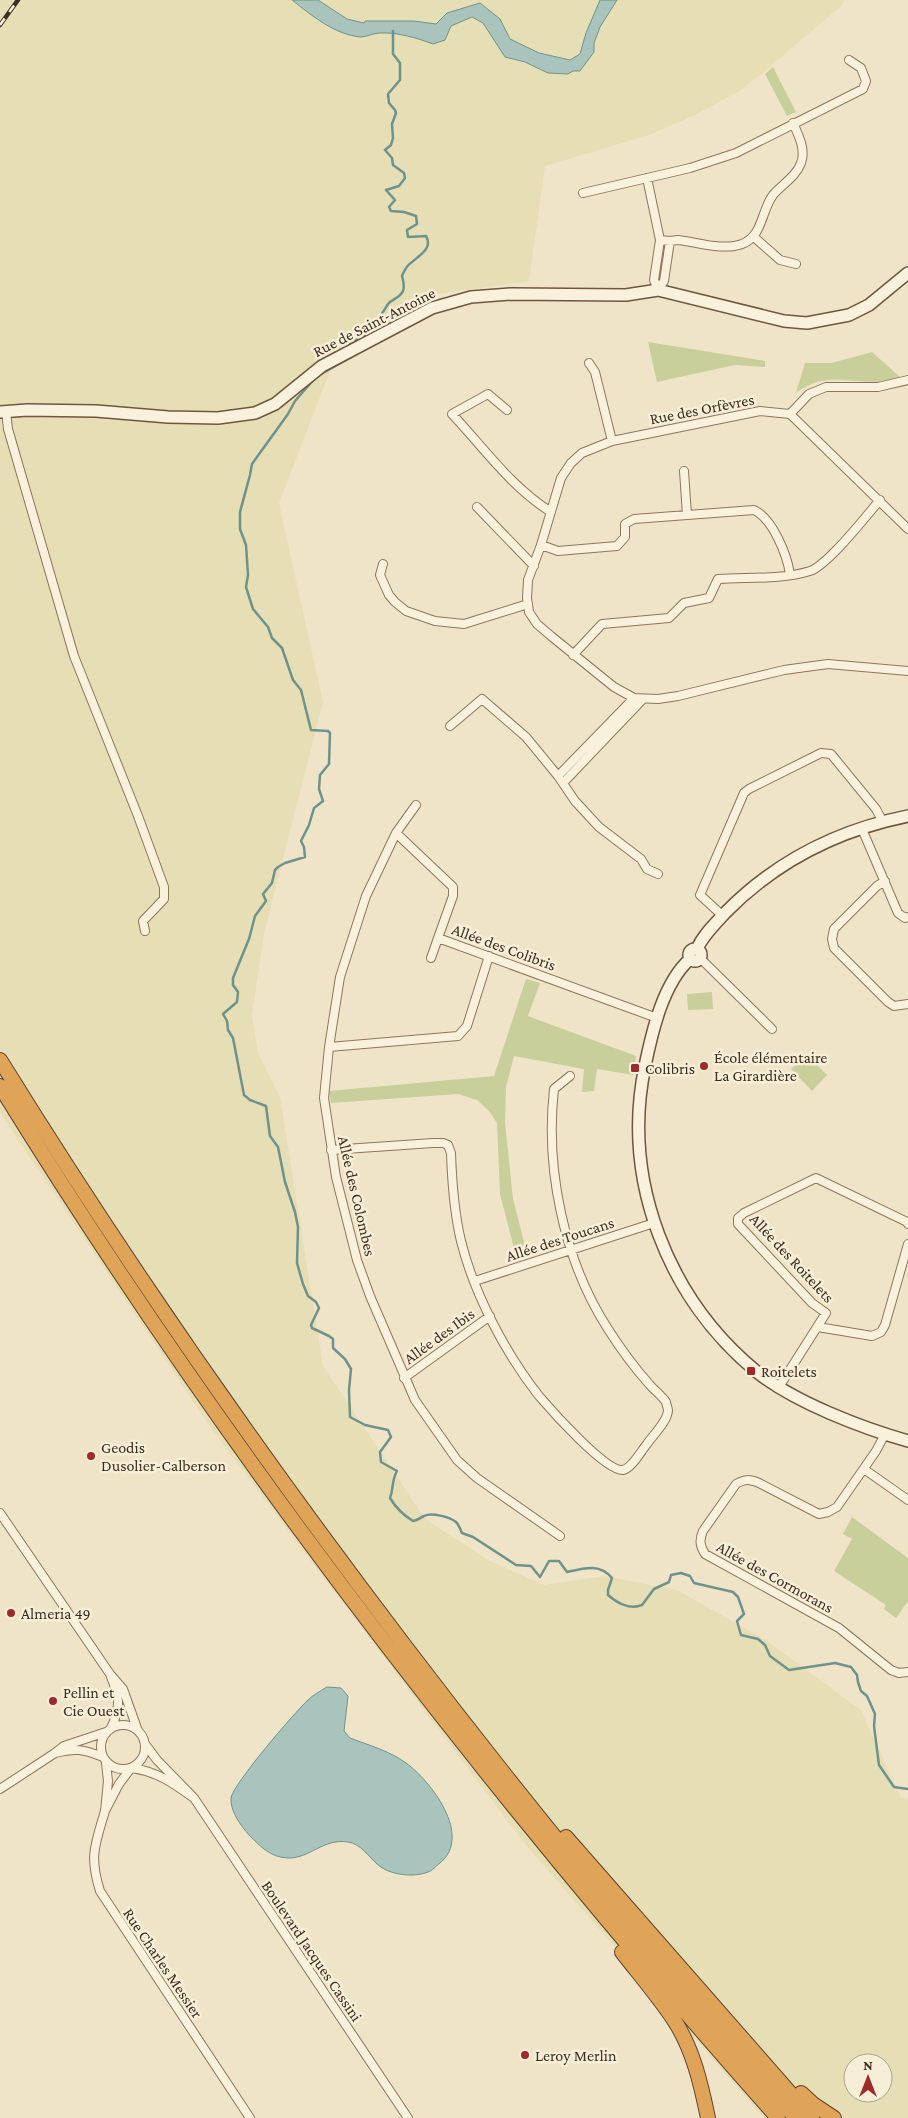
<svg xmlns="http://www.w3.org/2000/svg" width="908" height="2118" viewBox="0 0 908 2118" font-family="'Crimson Pro',serif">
<rect width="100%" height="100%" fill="#f0e4c8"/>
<path fill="#e6deb5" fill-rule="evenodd" d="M 0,0 L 845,0 L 840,7 L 760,75 L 738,92 L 695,115 L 649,135 L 545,166 L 529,281 L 424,296 L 332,366 L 279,503 L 323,702 L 264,934 L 252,1015 L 258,1053 L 280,1097 L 323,1366 L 425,1519 L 490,1561 L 544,1585 L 604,1576 L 677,1590 L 767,1641 L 861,1710 L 901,1798 L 908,1800 L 908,2118 L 764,2118 L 525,1844 L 213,1431 L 0,1113 ZM 853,2063 L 883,2063 L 883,2093 L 853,2093 Z"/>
<path fill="#c9cf9b" d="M 773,67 L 796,112 L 787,116 L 765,74 Z
M 648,342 L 765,361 L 765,367 L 735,365 L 657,382 Z
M 872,352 L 900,377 C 877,388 846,376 822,381 C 813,382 804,388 796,392 L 805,363 L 831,363 Z
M 526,979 L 540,983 L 528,1016 L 636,1056 L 633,1075 L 597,1069 L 594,1091 L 582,1092 L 584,1069 L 514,1056 L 506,1087 L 505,1122 L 513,1199 L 528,1257 L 517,1260 L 500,1194 L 497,1123 L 489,1111 L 477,1100 L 458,1094 L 331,1103 L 329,1091 L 494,1076 Z
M 712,992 L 713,1009 L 688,1010 L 687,994 Z
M 807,1055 L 827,1075 L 812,1091 L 791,1069 Z
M 852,1517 L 908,1558 L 908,1601 L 896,1618 L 884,1609 L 886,1605 L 834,1571 L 852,1539 L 843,1534 Z"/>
<path fill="#a9c4bc" stroke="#6f938a" d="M 292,0 L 318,0 L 347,19 L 364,23 L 365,21 L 414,21 L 436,24 L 447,13 L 480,3 L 500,19 L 510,39 L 539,53 L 570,60 L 580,54 L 586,33 L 600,0 L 617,0 L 600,27 L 594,43 L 594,52 L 580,71 L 573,71 L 568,74 L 548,73 L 525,62 L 505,57 L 483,23 L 472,17 L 451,26 L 445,40 L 433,44 C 417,38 397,32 380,33 C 373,33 367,37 361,37 C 335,35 311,15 292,0 Z
M 327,1687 L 341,1688 L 348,1696 L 344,1731 L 350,1738 C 368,1745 390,1751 406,1763 C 431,1781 473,1836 440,1863 C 436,1866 432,1871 428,1872 C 413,1878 389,1875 377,1864 C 368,1856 361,1844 348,1842 C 323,1838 310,1859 287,1858 C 270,1857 260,1846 249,1835 C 241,1826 230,1811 231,1798 C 233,1784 295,1712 308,1700 C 313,1695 320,1691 327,1687 Z"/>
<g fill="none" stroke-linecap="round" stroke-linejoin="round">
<path stroke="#6f938a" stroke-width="2.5" d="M 350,343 C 371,333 377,322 388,304 C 392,299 400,298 403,291 C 405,286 403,280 402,276 C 404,271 407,265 412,262 C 420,255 433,248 426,236 L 408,237 L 407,230 L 417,224 L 416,216 L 404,212 L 391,211 L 389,207 L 395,200 L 386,190 L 399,186 L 405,178 L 404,173 L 393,165 L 392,158 L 385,150 L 391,145 L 393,138 L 392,124 L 396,113 L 395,110 L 389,103 L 388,94 L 400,80 L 400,63 L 393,54 L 393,31
M 321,374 L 357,354
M 315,378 L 295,401 L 288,414 L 252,464 L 250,475 L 240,512 L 240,529 L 246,545 L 248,575 L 246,587 L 253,609 L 268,627 L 272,638 L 282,648 L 293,680 L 301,690 L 311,730 L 328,731 L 330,733 L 329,764 L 320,775 L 319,789 L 323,801 L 314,808 L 309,825 L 301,841 L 304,847 L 305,857 L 285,863 L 278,867 L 275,870 L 272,883 L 263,894 L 266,901 L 255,916 L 249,939 L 233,978 L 233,985 L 238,992 L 237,1002 L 223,1014 L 227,1021 L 228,1030 L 233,1038 L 244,1095 L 250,1100 L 266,1106 L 270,1136 L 278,1147 L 285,1182 L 295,1212 L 298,1227 L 297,1263 L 303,1284 L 308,1296 L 316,1302 L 319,1308 L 311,1325 L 312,1328 L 329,1336 L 333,1339 L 333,1348 L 345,1359 L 351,1369 L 349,1390 L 350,1417 L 365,1425 L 388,1430 L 391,1437 L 380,1452 L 381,1462 L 397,1471 C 391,1482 394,1488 390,1498 C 396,1508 403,1515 413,1521 C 419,1520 419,1518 424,1516 C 431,1512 450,1517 456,1522 C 459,1525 460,1529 462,1533 L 473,1537 L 516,1565 L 531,1566 L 540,1577 L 549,1561 L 559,1561 L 567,1572 C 584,1568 600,1563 612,1578 L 608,1590 L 608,1595 C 617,1603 630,1610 642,1605 L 654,1589 L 669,1582 L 671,1575 L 681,1573 L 690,1576 L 694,1583 L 733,1592 L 738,1597 L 744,1614 L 737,1621 L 741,1635 L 758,1639 L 765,1645 L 770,1656 L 789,1670 L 835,1663 L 851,1667 L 857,1675 L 858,1682 L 861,1691 L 867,1696 L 875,1714 L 874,1726 L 879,1765 L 894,1787 L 908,1789"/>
<g stroke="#8d765c" stroke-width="10">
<path id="street" d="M 647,178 L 660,240 L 654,280 L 658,290
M 583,193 L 690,168 L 736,153 L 863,89 L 866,81 L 861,68 L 849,60
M 754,237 L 780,260 L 796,264
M 660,240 L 670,241 L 678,240 C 697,242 723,251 742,244 C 763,236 761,211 773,195 C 782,184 796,177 801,163 C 806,150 799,136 793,123
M 658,290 L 664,281 L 670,241
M 589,363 L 595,372 L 612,441
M 507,410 L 488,394 L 452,414 C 483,447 512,488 551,512
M 6,411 L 8,429 L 74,656 L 138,816 L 164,887 L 164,899 L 143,921 L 145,931
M 790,414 L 809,394 L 826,387 L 878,387 L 908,380
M 684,471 L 687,515
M 477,507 L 534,566
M 908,529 L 790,414 L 760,411 L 612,441 L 582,453 L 571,463 L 561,478 L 541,545 L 528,580 L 527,598 L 529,612 L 537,624 L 551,636 L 614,687 L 634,698 L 658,699 L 678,696 L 784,670 L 828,664 L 908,671
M 541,545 L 558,551 L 617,546 L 625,537 L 625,524 L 634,519 L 754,510 C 773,519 787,555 790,574
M 383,564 L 380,575 L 389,595 L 395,602 L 406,611 L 435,621 L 464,624 L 528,604
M 573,655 L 602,624 L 669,618 L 684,603 L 709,598 L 718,579 C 747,577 781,580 810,571 C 828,565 866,516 880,500
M 450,726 L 482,699 L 526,737 L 558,776 L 575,801 L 599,827 L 641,859 L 647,869 L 658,874
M 558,776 L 634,698
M 563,783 L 643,699
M 416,805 L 396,833 L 366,896 L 340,977 L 329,1047 L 324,1098 L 336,1177 L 357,1260 L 370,1296 L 415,1400 L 457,1460 L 477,1478 L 560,1536
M 862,829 L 898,913 L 905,918 L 908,917
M 396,833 L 453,887 L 453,896 L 438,938 L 657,1018
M 885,881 L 877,886 L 834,929 L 832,939 L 834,948 L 888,1002 L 894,1006 L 908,1004
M 723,916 L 700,895 L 744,793 L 749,789 L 821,753 L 831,754 L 876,809 L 883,822
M 431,958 L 438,938
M 700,958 L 772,1029
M 329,1047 L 458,1036 L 467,1026 L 489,956
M 331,1150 L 433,1143 L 443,1143 L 448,1145 L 451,1153 C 452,1183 454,1212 461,1241 C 474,1294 506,1354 539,1396 C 551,1410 606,1472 623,1470 C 632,1468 641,1451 647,1444 C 653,1435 668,1421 668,1410 C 668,1409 666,1403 666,1402 C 662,1396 654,1390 649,1384 C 634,1367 620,1348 608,1329 C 564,1261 545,1169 554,1089 L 570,1076
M 475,1281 L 654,1223
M 818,1327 L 872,1336 L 881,1332 L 885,1325 L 908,1244
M 404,1378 L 490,1316
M 779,1387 L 826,1313 L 812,1303 L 738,1224 L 738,1218 L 744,1213 L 816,1178 L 907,1222 L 908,1224
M 885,1434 L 876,1451 L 837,1507 L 828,1512 L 819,1514 L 759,1483 C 749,1479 745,1479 736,1484 L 703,1531 C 699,1540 700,1546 705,1554 L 839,1628 L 891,1670 L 899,1673 L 908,1672
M 864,1469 L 908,1500
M 0,1513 L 110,1674
M101 1747a22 22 0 1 1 44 0a22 22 0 1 1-44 0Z
M 111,1728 C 122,1705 119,1697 110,1674 L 123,1689 L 138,1731
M 103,1757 C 83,1749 76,1748 55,1753 L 64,1746 L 106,1732
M 106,1763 L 108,1781 L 105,1811 L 119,1784 L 131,1768
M 132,1768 C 158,1772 173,1783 194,1798 L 157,1760 L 145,1744
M 0,1789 L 55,1753
M 194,1798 L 408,2118
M 105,1811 C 95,1845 89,1856 100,1891 L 250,2118"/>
</g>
<g stroke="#6f573f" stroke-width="14">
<path id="secondary" d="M 0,412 L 27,410 L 96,411 L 168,417 L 218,418 L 255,413 L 275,404 L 322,366 L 432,308 L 471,297 L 511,294 L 626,295 L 658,290 L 784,321 L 807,323 L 849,315 L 869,305 L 908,273
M689 955a6 6 0 1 1 12 0a6 6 0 1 1-12 0Z
M 697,949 C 703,935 715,924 725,913 C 775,862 838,830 908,816
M 690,959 C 663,983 652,1032 645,1066 C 621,1180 668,1299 757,1372 C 794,1402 862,1428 908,1441"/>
</g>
<g stroke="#5b4430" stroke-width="16">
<path id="highway" d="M 0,1060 C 125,1262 261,1457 405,1646 C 529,1809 658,1967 796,2118
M 0,1086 C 226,1453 492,1796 778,2118
M 566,1837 L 812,2118
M 622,1952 C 639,1974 658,1996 674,2020 C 693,2049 701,2084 708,2118
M 801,2093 L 813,2104 L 834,2118"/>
</g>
<use href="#street" stroke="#faf1dc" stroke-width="8"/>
<use href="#secondary" stroke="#faf1dc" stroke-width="11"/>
<use href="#highway" stroke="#e0a458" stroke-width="14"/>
<g stroke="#3d2e20" stroke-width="4.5">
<path id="rail" d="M 0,25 L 18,0"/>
</g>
<use href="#rail" stroke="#f7eed8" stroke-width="2.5" stroke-dasharray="8" stroke-linecap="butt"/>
</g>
<g fill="#9e2a2b" stroke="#f7eed8" stroke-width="2">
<circle cx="704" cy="1066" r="5"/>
<rect x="630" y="1063" width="10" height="10" rx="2.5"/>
<rect x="746" y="1366" width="10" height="10" rx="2.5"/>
<circle cx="91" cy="1456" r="5"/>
<circle cx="11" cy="1613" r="5"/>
<circle cx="53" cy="1701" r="5"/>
<circle cx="525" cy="2055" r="5"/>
</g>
<g text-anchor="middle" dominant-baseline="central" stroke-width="5" stroke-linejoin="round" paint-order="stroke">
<g font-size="16" fill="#3d2e20" stroke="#f7eed8">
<text transform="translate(374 322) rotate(-27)">Rue de Saint-Antoine</text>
<text transform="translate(702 409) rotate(-11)">Rue des Orfèvres</text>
<text transform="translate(504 947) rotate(20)">Allée des Colibris</text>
<text transform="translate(357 1196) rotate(77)">Allée des Colombes</text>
<text transform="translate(560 1239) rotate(-18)">Allée des Toucans</text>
<text transform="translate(792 1258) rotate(47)">Allée des Roitelets</text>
<text transform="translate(439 1336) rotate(-36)">Allée des Ibis</text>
<text transform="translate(775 1577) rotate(29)">Allée des Cormorans</text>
<text transform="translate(312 1951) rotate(56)">Boulevard Jacques Cassini</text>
<text transform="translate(163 1963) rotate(56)">Rue Charles Messier</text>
</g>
<g font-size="16" fill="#3d2e20" stroke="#f7eed8" text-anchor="start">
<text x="714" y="1057">École élémentaire<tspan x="714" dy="18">La Girardière</tspan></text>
<text x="645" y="1068">Colibris</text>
<text x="761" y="1371">Roitelets</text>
<text x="101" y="1447">Geodis<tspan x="101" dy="18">Dusolier-Calberson</tspan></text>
<text x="21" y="1613">Almeria 49</text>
<text x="63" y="1692">Pellin et<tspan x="63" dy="18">Cie Ouest</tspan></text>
<text x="535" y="2055">Leroy Merlin</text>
</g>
</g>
<g transform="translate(868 2078)"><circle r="24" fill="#f7eed8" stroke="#ada18e"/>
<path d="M0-4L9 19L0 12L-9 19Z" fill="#9e2a2b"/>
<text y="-8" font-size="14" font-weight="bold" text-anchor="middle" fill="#3d2e20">N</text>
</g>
</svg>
